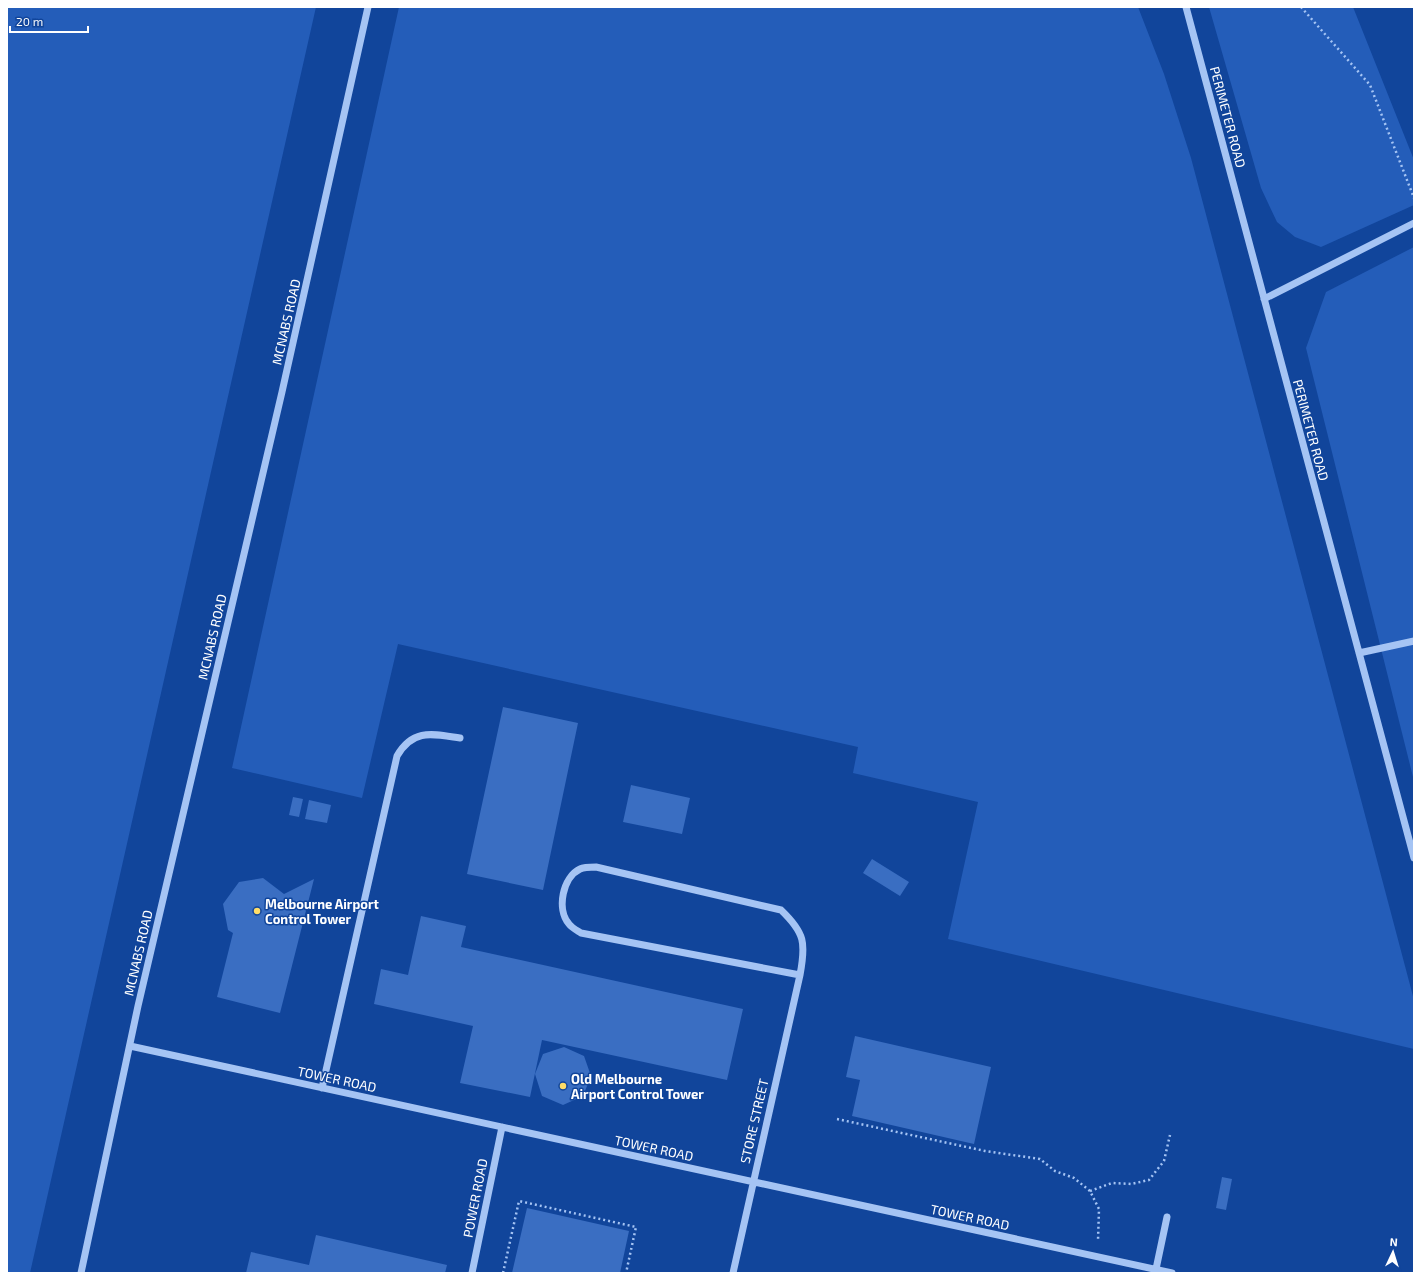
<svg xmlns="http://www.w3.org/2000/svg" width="1421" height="1280" viewBox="0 0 1421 1280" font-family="'Exo 2',sans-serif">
<rect width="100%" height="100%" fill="#11459b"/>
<path fill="#245db9" d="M 7,7 L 316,7 L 30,1273 L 7,1273 Z
M 399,7 L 1138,7 L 1164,74 L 1191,158 L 1414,1000 L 1414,1049 L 948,939 L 978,802 L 853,773 L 858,747 L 398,644 L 362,798 L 232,768 Z
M 1209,7 L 1353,7 L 1414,160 L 1414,205 L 1321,247 L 1295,237 L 1277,222 L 1261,188 Z
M 1414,247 L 1414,781 L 1306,348 L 1326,292 Z"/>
<path fill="#3a6ec2" d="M 503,707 L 578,723 L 543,890 L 467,874 Z
M 631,785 L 690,798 L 682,834 L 623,822 Z
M 293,797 L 303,799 L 299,817 L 289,815 Z
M 309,800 L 331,805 L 327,823 L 305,819 Z
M 872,859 L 909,882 L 900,896 L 863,873 Z
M 263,878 L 284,894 L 314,879 L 280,1013 L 217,997 L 233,933 L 228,930 L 223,904 L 239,882 Z
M 421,916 L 466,926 L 461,947 L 743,1009 L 727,1080 L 542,1040 L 530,1097 L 460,1083 L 473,1026 L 374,1004 L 381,969 L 408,975 Z
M 855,1036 L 991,1067 L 974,1144 L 852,1116 L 860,1080 L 846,1077 Z
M 564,1047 L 584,1056 L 591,1076 L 583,1096 L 563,1105 L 542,1096 L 535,1074 L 543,1054 Z
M 1222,1177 L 1232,1179 L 1226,1210 L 1216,1208 Z
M 527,1208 L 629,1231 L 620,1273 L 512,1273 Z
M 316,1235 L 447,1265 L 445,1273 L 246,1273 L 251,1252 L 309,1265 Z"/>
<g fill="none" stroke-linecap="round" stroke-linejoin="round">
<path stroke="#a5c4f4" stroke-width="2.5" stroke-dasharray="2 3" stroke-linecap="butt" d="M 1301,7 L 1370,85 L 1414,198
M 837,1119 L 985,1151 L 1040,1159 L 1055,1171 L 1074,1178 L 1090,1191 L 1099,1209 L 1098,1241
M 1090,1191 L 1112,1183 L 1131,1184 L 1149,1180 L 1164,1161 L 1170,1135
M 503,1273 L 519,1201 L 636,1227 L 626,1273"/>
<path stroke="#a5c4f4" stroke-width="7" d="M 1186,7 L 1414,858
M 1264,299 L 1414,223
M 1359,653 L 1414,641
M 130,1046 L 1172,1273
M 322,1088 L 397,756 C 413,728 433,734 460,738
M 1156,1269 L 1167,1217
M 81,1273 L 138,1006 L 282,392 L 368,7
M 472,1273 L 502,1127
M 733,1273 L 800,975 C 806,943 805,933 781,910 L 596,867 C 591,867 584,867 580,869 C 563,877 556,909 569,924 C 572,928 578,931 581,933 L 800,975"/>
</g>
<g fill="#ffdd68" stroke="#11459b" stroke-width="1.5">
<circle cx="257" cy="911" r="4"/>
<circle cx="563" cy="1086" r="4"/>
</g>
<g text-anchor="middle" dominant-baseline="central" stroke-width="3" stroke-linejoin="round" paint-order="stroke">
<g font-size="13" fill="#fff" stroke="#11459b">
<text transform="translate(1228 117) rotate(75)">PERIMETER ROAD</text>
<text transform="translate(286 322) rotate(-77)">MCNABS ROAD</text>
<text transform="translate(1311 430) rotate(75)">PERIMETER ROAD</text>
<text transform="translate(212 637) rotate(-77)">MCNABS ROAD</text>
<text transform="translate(138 953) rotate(-77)">MCNABS ROAD</text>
<text transform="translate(337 1079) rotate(12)">TOWER ROAD</text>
<text transform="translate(754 1121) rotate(-77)">STORE STREET</text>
<text transform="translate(654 1148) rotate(12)">TOWER ROAD</text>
<text transform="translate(475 1198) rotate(-79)">POWER ROAD</text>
<text transform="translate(970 1217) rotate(12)">TOWER ROAD</text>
</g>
<g font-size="13" font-weight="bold" fill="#fff" stroke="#11459b" text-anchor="start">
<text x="265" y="904">Melbourne Airport<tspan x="265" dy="15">Control Tower</tspan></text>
<text x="571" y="1079">Old Melbourne<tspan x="571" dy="15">Airport Control Tower</tspan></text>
</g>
</g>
<rect width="1421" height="1280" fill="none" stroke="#ffffff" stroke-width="16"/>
<g transform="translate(1393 1252) rotate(4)" stroke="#11459b" stroke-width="3" paint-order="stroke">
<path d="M0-3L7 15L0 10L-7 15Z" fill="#ffffff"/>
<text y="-6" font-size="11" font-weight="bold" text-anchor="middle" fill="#ffffff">N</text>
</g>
<path d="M10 26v6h78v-6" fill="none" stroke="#ffffff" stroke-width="2"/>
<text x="16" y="26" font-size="12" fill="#ffffff" stroke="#11459b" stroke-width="3" paint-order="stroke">20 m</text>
</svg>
